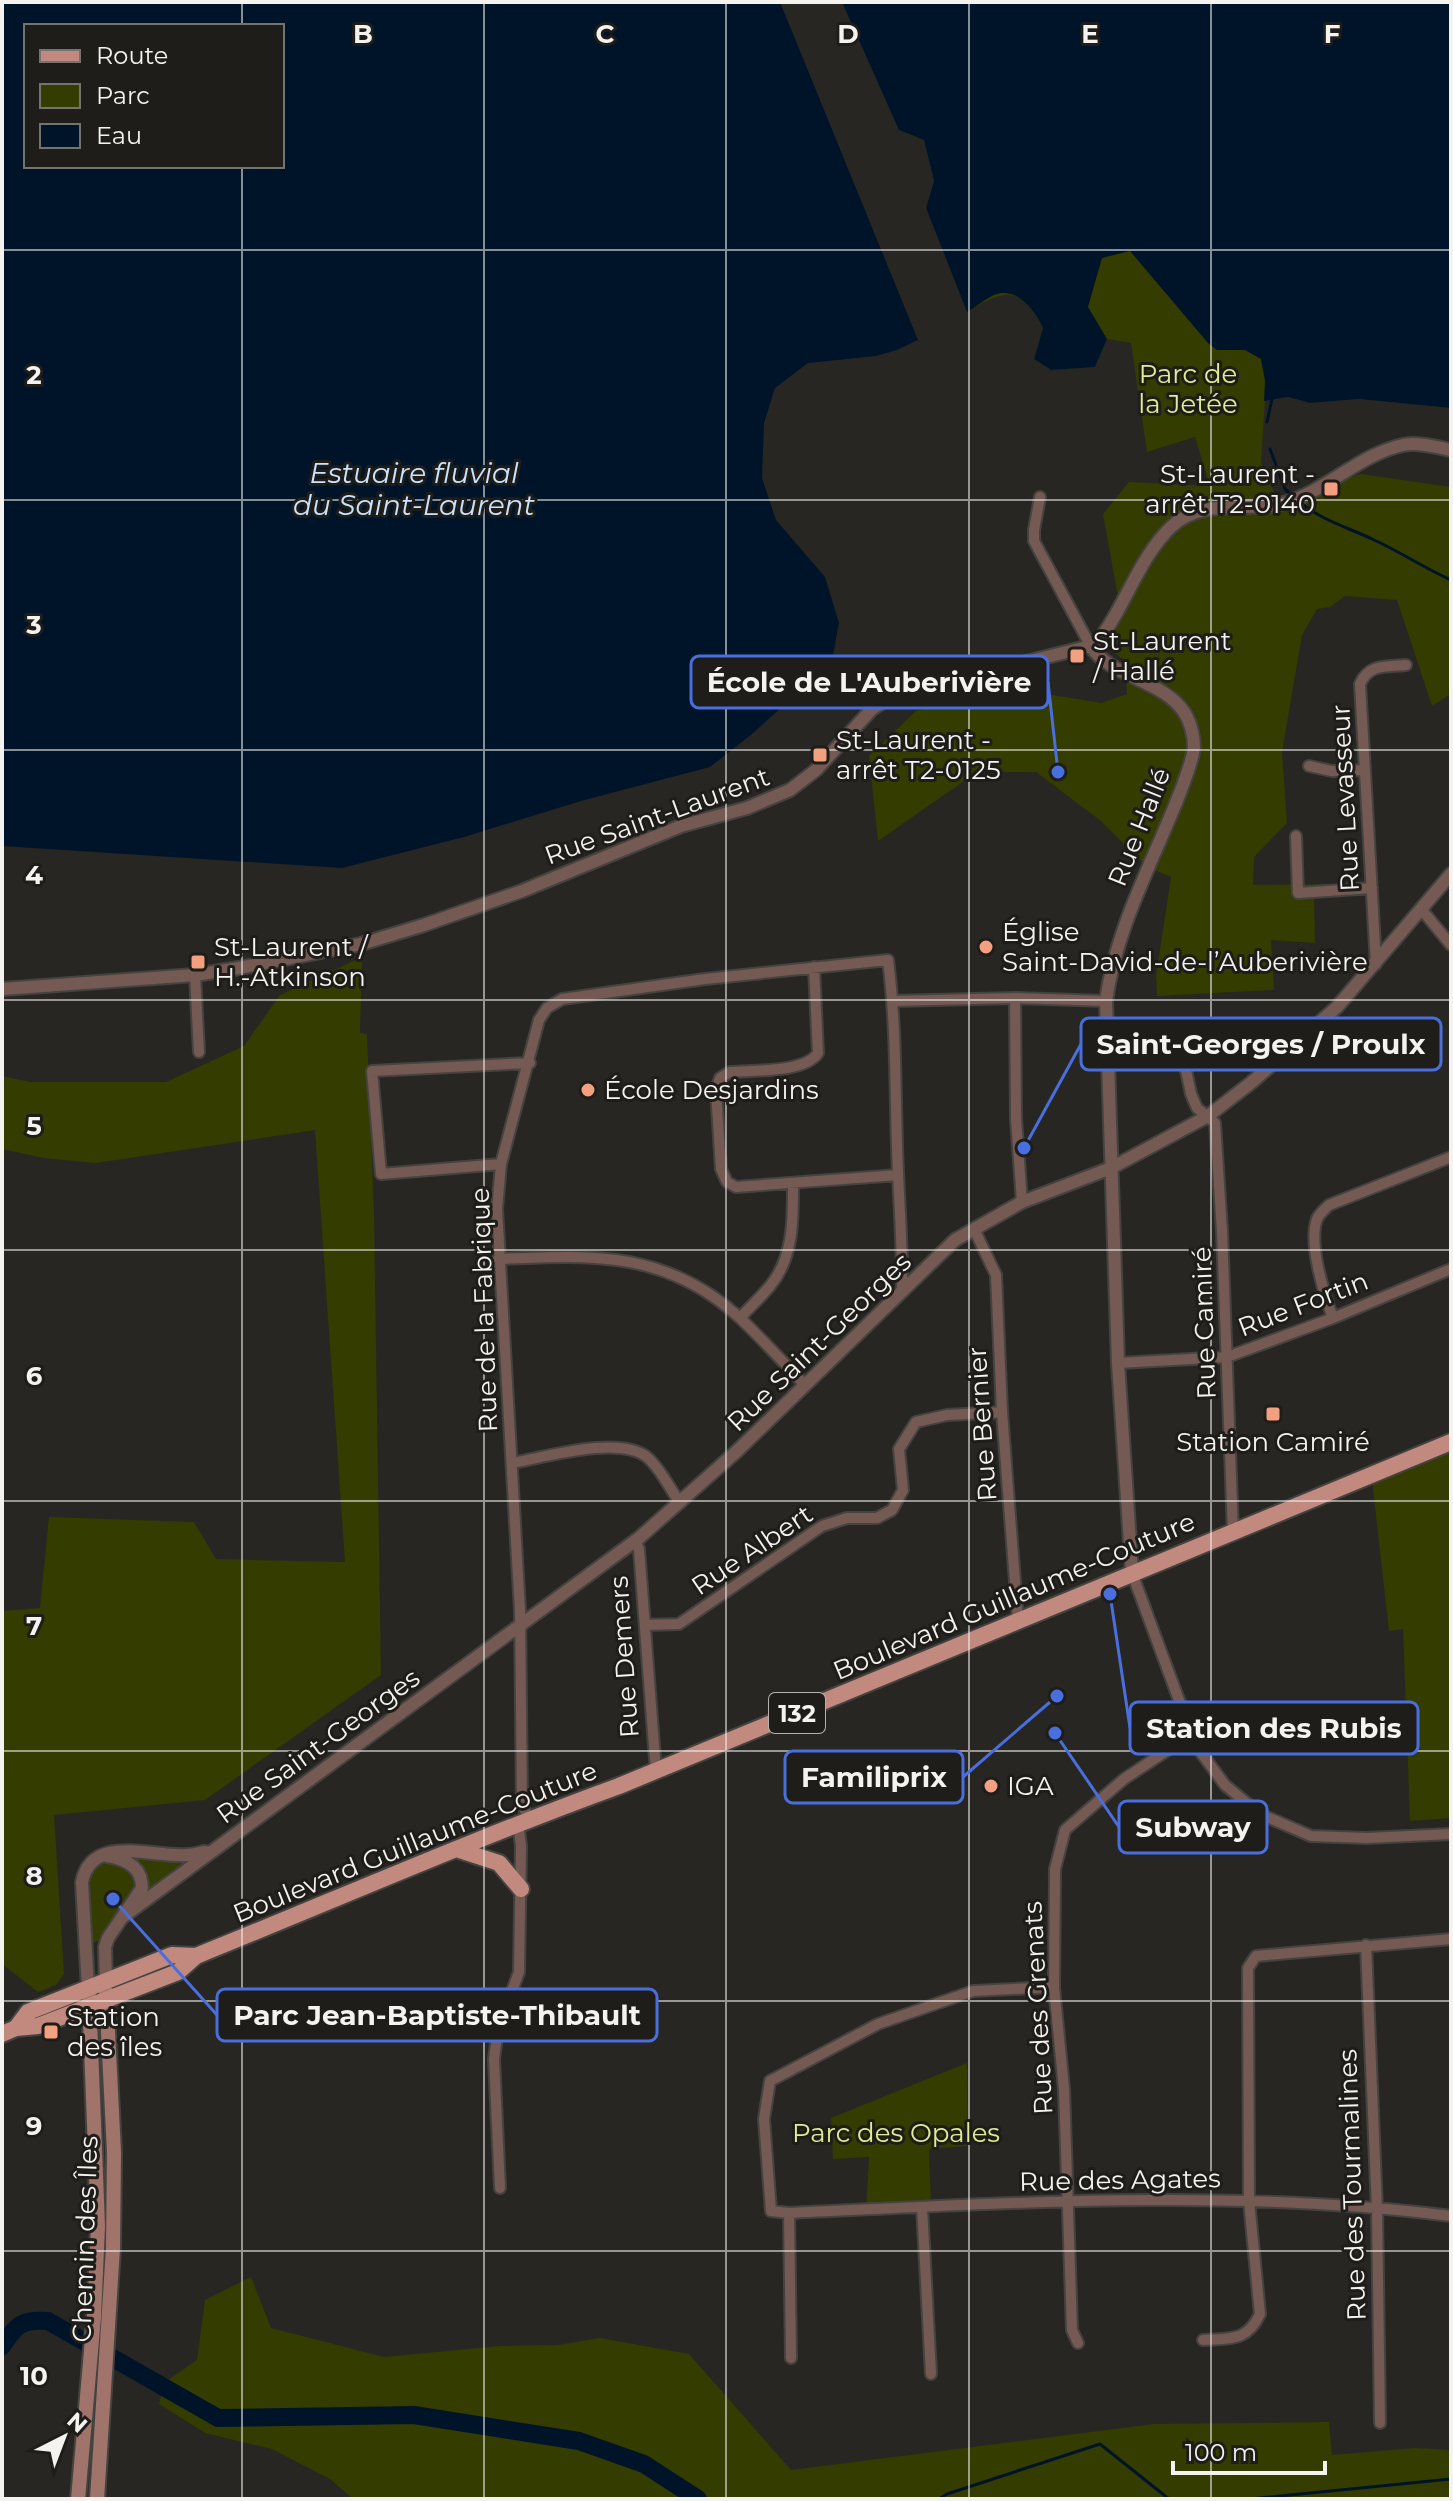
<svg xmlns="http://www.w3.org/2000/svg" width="1453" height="2501" viewBox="0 0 1453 2501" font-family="Montserrat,sans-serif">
<rect width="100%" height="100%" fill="#282623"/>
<path fill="#343c00" d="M 1451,2 L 1451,408 L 1359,399 L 1310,403 L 1288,397 L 1265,400 L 1261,464 L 1276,496 L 1312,491 L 1361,474 L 1451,487 L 1451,694 L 1432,706 L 1397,600 L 1345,596 L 1330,607 L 1317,609 L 1302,635 L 1282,752 L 1287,823 L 1254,857 L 1253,885 L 1372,884 L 1372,894 L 1314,898 L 1315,943 L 1271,940 L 1274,990 L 1157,996 L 1156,976 L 1171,877 L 1147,867 L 1101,821 L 1036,772 L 977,772 L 878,841 L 869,756 L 916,711 L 980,694 L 1040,693 L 1102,703 L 1127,694 L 1125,660 L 1106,647 L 1122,619 L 1103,514 L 1129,482 L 1210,486 L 1195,437 L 1147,452 L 1131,343 L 1107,339 L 1095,367 L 1051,370 L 1034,359 L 1043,328 C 1021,283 1004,290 967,312 L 926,208 L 934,181 L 924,140 L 899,130 Z
M 362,957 L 360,1033 L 367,1034 L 374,1214 L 381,1675 L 205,1800 L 54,1815 L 64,1974 L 56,1985 L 38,1992 L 2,1964 L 2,1611 L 40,1608 L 49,1517 L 194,1522 L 216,1559 L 345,1562 L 315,1130 L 96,1163 L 43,1158 L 2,1149 L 2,1076 L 30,1082 L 166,1082 L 244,1046 L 280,995 Z
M 1451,1448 L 1451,1818 L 1410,1821 L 1403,1629 L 1389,1631 L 1372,1480 Z
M 212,1851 L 139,1902 L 108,1938 L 85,1945 L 82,1896 L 93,1860 Z
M 967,2063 L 968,2146 L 929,2149 L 931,2207 L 866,2209 L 869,2157 L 833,2159 L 831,2118 Z
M 251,2277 L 271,2328 L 384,2357 L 500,2346 L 558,2345 L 600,2338 L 689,2354 L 791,2470 L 1154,2424 L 1329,2422 L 1332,2455 L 1415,2448 L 1451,2450 L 1451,2499 L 353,2499 L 330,2479 L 272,2449 L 205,2433 L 159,2404 L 165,2382 L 197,2360 L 205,2300 Z"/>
<path fill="#001429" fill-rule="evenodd" d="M 2,2 L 780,2 L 918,340 L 897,350 L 876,356 L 808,363 L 775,388 L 764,423 L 762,478 L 776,520 L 825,577 L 839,623 L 833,655 L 820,672 L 752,734 L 710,767 L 581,801 L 464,837 L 342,868 L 2,846 ZM 26,26 L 282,26 L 282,166 L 26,166 Z
M 842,2 L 1451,2 L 1451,408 L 1359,399 L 1310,403 L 1288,397 L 1264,401 L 1265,381 L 1261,359 L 1245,350 L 1217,350 L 1208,343 L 1130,251 L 1102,258 L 1088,307 L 1107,339 L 1095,367 L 1051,370 L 1034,359 L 1043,328 C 1035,310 1017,286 994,295 C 985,299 976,307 967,312 L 926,208 L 934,181 L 924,140 L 899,130 Z"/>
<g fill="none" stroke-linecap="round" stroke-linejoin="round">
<path stroke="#001429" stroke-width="3" d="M 1267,422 L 1272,399
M 1270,449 L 1285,489 L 1293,496
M 1299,501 C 1320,520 1347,527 1372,539 C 1399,551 1424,568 1451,580
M 939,2499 L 947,2494 L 1100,2444 L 1169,2499
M 1250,2499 L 1451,2479"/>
<path stroke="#001429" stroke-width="18" d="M 2,2346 C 16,2325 22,2319 48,2321 L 218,2418 L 414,2415 L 579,2441 L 644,2464 L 698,2499"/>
<g stroke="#454340" stroke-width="14">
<path id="minor" d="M 1040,497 L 1034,530 L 1034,541 L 1090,645
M 1309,766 L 1332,771 L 1365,770
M 1296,836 L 1298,893 L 1372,888
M 1422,910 L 1451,945
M 1376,964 L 1360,684 C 1369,663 1387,667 1406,665
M 814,967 L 818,1053 C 805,1073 753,1070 730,1072 L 720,1078 L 716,1090 L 721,1169 L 727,1182 L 736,1187 L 898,1175
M 195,975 L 199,1052
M 1015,998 L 1016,1119 L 1022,1202
M 893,1001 L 1015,998 L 1106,1001
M 1107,1045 L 1179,1037 L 1191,1094 L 1197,1108 L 1215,1123 L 1222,1231 L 1233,1532
M 501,1164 L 381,1174 L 372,1071 L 530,1063
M 974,1229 L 996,1275 L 1002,1412 L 1018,1621
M 498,1259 C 592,1255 667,1250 741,1319 C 763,1340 784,1363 805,1385
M 740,1318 C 750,1307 761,1297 770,1286 C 794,1257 793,1219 793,1184
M 1333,1318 C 1324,1294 1308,1243 1317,1219 C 1320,1213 1324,1210 1329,1205 L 1451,1157
M 1118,1363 L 1227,1357 L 1333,1318 L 1451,1269
M 512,1463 C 546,1457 619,1435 647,1457 C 661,1469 670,1489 680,1503
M 635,1541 L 639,1549 L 656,1772
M 1132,1573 L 1186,1719 L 1202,1754 L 1225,1785 L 1260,1814 L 1311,1836 L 1367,1838 L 1451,1834
M 646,1625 L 679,1624 L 822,1526 L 847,1518 L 877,1518 L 892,1510 L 903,1490 L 899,1449 L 916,1422 L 947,1415 L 1002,1412
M 529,1819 L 522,1804 L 520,1611 L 497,1209 L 501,1164 L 539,1020 L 547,1008 L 562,999 L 705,979 L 888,960 C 896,1022 895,1083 897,1144 C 898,1194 903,1242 902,1292
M 1366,1945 L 1377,2209 L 1380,2423
M 1054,1987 L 973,1991 L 878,2024 L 770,2081 L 764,2119 L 771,2211 L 789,2213 C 1009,2203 1232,2188 1451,2216
M 500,2188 L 494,2059 L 498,2029 L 519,1972 L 521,1846 L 518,1823
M 922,2207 L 931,2374
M 789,2213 L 791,2358
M 1203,2340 C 1230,2338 1247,2342 1260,2314 L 1249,2201 L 1248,1968 L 1256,1956 L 1451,1939
M 1078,2343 L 1072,2330 L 1064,2089 L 1054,1987 L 1055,1869 L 1065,1830 L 1124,1779 L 1192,1734"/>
</g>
<g stroke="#454340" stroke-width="16">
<path id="tertiary" d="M 1090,645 C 1110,678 1162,679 1184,712 C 1190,721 1194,735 1194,747 C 1192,766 1176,803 1168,822 C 1143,881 1115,936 1106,1001 L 1118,1363 L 1132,1573
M 2,989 L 195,975 L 239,968 L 361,944 L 424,925 L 522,891 L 681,826 L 747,808 L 790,790 L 816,770 L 872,709 L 900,691 L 955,674 L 1022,663 L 1095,645 C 1125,609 1137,560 1171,527 C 1204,496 1248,514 1288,502 C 1328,489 1361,454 1403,445 C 1418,442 1436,447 1451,450
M 124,1916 L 639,1538 L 736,1452 L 955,1240 L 1022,1202 L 1111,1168 L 1208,1116 L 1252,1082 L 1337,1007 L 1451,874
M 106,1981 L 105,1947 L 108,1938 L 142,1888 C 142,1867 126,1859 107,1856
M 88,1988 L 82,1882 C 92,1833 152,1858 187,1855 C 193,1855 199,1853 205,1852"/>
</g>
<g stroke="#454340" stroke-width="18">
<path id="secondary" d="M 78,2499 L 94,2317 L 98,2226 L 89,1996
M 97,2499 L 113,2248 L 114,2152 L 106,1992"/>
</g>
<g stroke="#454340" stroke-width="20">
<path id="primary" d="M 459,1850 L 499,1863 L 521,1889
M 16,2028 L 28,2012 L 172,1955 L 196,1956
M 2,2034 L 16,2028 L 38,2026 L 178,1972 L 196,1956 C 337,1899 476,1838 619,1786 L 1451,1442"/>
</g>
<use href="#minor" stroke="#755953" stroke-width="10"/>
<use href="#tertiary" stroke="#755953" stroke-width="12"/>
<use href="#secondary" stroke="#a0746b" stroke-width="14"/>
<use href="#primary" stroke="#c2897e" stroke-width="16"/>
</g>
<path fill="none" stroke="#f4f3f0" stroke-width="2" stroke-opacity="0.55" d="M 242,2 L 242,26M 484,2 L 484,2499M 726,2 L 726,2499M 969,2 L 969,2499M 1211,2 L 1211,2499M 242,166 L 242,2499M 2,250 L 1451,250M 2,500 L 1451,500M 2,750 L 1451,750M 2,1000 L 1451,1000M 2,1250 L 1451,1250M 2,1501 L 1451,1501M 2,1751 L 1451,1751M 2,2001 L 1451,2001M 2,2251 L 1451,2251"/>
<g fill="#f2a080" stroke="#1f1d19" stroke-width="3">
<rect x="1323" y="481" width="16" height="16" rx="4"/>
<rect x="1069" y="648" width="16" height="16" rx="4"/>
<rect x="812" y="747" width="16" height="16" rx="4"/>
<circle cx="986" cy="947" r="8"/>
<rect x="190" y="954" width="16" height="16" rx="4"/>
<circle cx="588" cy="1090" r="8"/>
<rect x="1265" y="1406" width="16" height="16" rx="4"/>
<circle cx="991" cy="1786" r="8"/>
<rect x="43" y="2024" width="16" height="16" rx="4"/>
</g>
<g text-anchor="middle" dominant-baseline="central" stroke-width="6" stroke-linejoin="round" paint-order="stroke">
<rect fill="#1f1d19" stroke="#b4b3b0" stroke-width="2" x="769" y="1693" width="56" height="40" rx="6"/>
<g font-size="24" font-weight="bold" fill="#f4f3f0">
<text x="797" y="1713">132</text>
</g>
<g font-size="26" fill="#ddee94" stroke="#1f1d19">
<text x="1188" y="374">Parc de<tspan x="1188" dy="30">la Jetée</tspan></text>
<text x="896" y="2133">Parc des Opales</text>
</g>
<g font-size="26" fill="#f4f3f0" stroke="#1f1d19" text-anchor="start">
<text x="1315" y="474" text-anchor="end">St-Laurent -<tspan x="1315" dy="30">arrêt T2-0140</tspan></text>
<text x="1093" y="641">St-Laurent<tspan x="1093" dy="30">/ Hallé</tspan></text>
<text x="836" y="740">St-Laurent -<tspan x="836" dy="30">arrêt T2-0125</tspan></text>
<text x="1002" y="932">Église<tspan x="1002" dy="30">Saint-David-de-l’Auberivière</tspan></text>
<text x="214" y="947">St-Laurent /<tspan x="214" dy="30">H.-Atkinson</tspan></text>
<text x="604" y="1090">École Desjardins</text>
<text x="1273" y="1442" text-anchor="middle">Station Camiré</text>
<text x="1007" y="1786">IGA</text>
<text x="67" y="2017">Station<tspan x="67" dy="30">des îles</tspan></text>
</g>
<g font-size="26" fill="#f4f3f0" stroke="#1f1d19">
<text transform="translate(1345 798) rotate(-93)">Rue Levasseur</text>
<text transform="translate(657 816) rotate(-20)">Rue Saint-Laurent</text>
<text transform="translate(1139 827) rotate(-68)">Rue Hallé</text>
<text transform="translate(1303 1304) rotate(-21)">Rue Fortin</text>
<text transform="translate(484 1310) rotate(-92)">Rue de la Fabrique</text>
<text transform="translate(1204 1323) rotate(-92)">Rue Camiré</text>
<text transform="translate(819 1342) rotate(-44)">Rue Saint-Georges</text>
<text transform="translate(982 1424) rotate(-94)">Rue Bernier</text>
<text transform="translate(752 1550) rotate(-34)">Rue Albert</text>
<text transform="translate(1014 1596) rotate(-23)">Boulevard Guillaume-Couture</text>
<text transform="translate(624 1657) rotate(-94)">Rue Demers</text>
<text transform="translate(318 1746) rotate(-36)">Rue Saint-Georges</text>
<text transform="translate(415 1842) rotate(-22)">Boulevard Guillaume-Couture</text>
<text transform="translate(1038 2008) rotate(-93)">Rue des Grenats</text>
<text transform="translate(1120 2180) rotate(-1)">Rue des Agates</text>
<text transform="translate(1352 2185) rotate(-92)">Rue des Tourmalines</text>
<text transform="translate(85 2239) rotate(-88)">Chemin des Îles</text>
</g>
<g font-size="28" font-style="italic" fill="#cae4ff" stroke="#1f1d19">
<text x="414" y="473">Estuaire fluvial<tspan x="414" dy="32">du Saint-Laurent</tspan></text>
</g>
</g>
<g font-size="26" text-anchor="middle" font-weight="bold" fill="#f4f3f0" stroke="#1f1d19" stroke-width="6" stroke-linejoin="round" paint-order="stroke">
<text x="363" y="43">B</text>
<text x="605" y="43">C</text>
<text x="848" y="43">D</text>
<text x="1090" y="43">E</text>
<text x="1332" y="43">F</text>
<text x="34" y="384">2</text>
<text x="34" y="634">3</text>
<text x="34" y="884">4</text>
<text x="34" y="1135">5</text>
<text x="34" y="1385">6</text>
<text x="34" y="1635">7</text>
<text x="34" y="1885">8</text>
<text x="34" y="2135">9</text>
<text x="34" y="2385">10</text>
</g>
<path fill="none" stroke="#486fdd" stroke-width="3" d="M1058 772L1048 682M1024 1148L1081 1044M1110 1594L1130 1728M1057 1696L963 1777M1055 1733L1119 1827M113 1899L217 2015"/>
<g fill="#486fdd" stroke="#1f1d19" stroke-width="3">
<circle cx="1058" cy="772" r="8"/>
<circle cx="1024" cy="1148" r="8"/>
<circle cx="1110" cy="1594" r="8"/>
<circle cx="1057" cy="1696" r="8"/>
<circle cx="1055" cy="1733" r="8"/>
<circle cx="113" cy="1899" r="8"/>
</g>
<g fill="#1f1d19" stroke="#486fdd" stroke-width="3">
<rect x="691" y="656" width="357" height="52" rx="8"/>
<rect x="1081" y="1018" width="360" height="52" rx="8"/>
<rect x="1130" y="1702" width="288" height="52" rx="8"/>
<rect x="785" y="1751" width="178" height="52" rx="8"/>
<rect x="1119" y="1801" width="148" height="52" rx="8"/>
<rect x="217" y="1989" width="440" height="52" rx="8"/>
</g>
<g font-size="28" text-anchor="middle" font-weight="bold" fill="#f4f3f0">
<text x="869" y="692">École de L'Auberivière</text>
<text x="1261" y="1054">Saint-Georges / Proulx</text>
<text x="1274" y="1738">Station des Rubis</text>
<text x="874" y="1787">Familiprix</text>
<text x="1193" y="1837">Subway</text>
<text x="437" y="2025">Parc Jean-Baptiste-Thibault</text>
</g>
<rect width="1453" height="2501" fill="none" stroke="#f4f3f0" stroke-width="8"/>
<rect x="24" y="24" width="260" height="144" fill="#1f1d19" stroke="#74736f" stroke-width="2"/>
<rect x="40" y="50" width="40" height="12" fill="#c2897e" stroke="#74736f" stroke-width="2"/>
<text x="96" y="64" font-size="24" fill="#f4f3f0">Route</text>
<rect x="40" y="84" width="40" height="24" fill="#343c00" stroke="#74736f" stroke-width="2"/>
<text x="96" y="104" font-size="24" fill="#f4f3f0">Parc</text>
<rect x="40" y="124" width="40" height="24" fill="#001429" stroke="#74736f" stroke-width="2"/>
<text x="96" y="144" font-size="24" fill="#f4f3f0">Eau</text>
<g transform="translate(64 2437) rotate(42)" stroke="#1f1d19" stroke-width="6" paint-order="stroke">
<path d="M0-6L14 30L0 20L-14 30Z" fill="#f4f3f0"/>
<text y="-12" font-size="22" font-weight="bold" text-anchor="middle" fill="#f4f3f0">N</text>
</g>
<path d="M1173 2461v12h152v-12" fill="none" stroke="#f4f3f0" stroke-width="4"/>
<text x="1185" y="2461" font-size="24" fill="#f4f3f0" stroke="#1f1d19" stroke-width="6" paint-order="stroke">100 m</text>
</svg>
